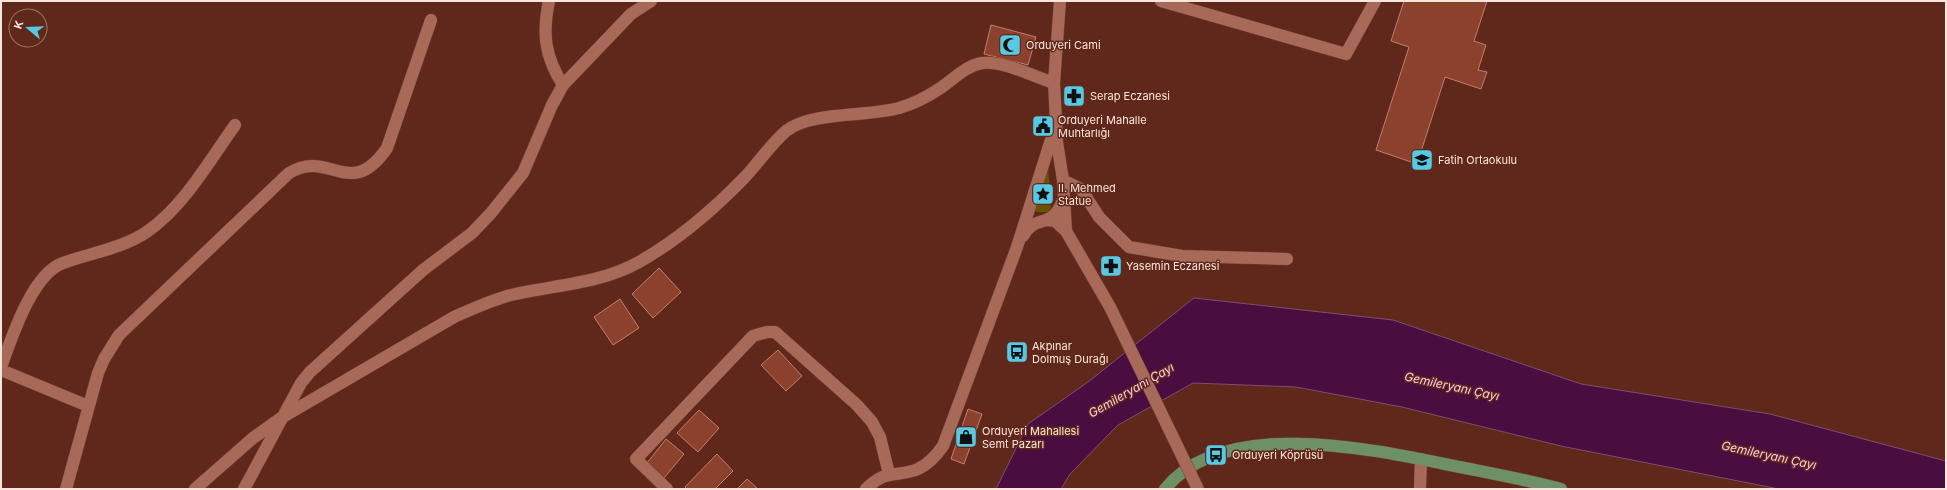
<svg xmlns="http://www.w3.org/2000/svg" width="1947" height="490" viewBox="0 0 1947 490" font-family="Inter,sans-serif">
<rect width="100%" height="100%" fill="#60281a"/>
<path fill="#675601" d="M 1048,165 L 1051,208 L 1047,212 L 1037,212 L 1033,209 Z"/>
<path fill="#490d3f" stroke="#7e4e6f" d="M 1194,298 L 1393,320 L 1581,384 L 1770,414 L 1946,461 L 1946,489 L 1779,489 L 1561,446 L 1402,407 L 1296,387 L 1193,383 L 1118,425 L 1070,474 L 1061,489 L 996,489 L 1028,424 L 1088,382 Z"/>
<path fill="#8c412d" stroke="#c07f6e" d="M 1404,1 L 1487,1 L 1474,41 L 1486,45 L 1478,70 L 1487,72 L 1481,89 L 1445,77 L 1417,164 L 1376,150 L 1409,47 L 1391,41 Z
M 991,25 L 1036,37 L 1028,65 L 984,54 Z
M 659,268 L 681,292 L 653,318 L 632,294 Z
M 620,299 L 639,328 L 613,345 L 594,317 Z
M 778,350 L 802,376 L 786,391 L 761,365 Z
M 968,409 L 982,414 L 964,464 L 951,459 Z
M 699,410 L 719,428 L 698,452 L 677,433 Z
M 666,439 L 684,454 L 664,478 L 647,463 Z
M 717,454 L 733,471 L 715,489 L 687,489 L 685,487 Z
M 747,479 L 758,489 L 737,489 Z"/>
<g fill="none" stroke-linecap="round" stroke-linejoin="round">
<g stroke="#6f4136" stroke-width="13">
<path id="minor" d="M 549,1 C 542,34 545,57 563,85
M 1060,1 L 1054,83 L 1057,142 L 1063,180 L 1066,231
M 1161,1 L 1346,54 L 1375,1
M 1063,180 L 1081,189 L 1099,217 L 1129,247 L 1182,256 L 1287,259
M 1046,220 L 1055,221 L 1066,231 L 1110,307
M 1023,236 C 1033,218 1044,225 1054,215 C 1059,211 1061,204 1064,199
M 1,367 C 12,337 32,274 63,263 C 93,252 122,249 148,231 C 184,206 210,160 235,125
M 1,370 L 88,406
M 66,489 L 98,373 L 104,359 L 119,335 L 289,173 C 330,148 350,202 387,148 L 431,20
M 195,489 L 253,438 L 281,418 L 454,317 C 472,309 491,300 511,295 C 554,285 600,284 639,262 C 678,240 714,209 745,177 C 759,162 771,144 786,131 C 811,111 868,117 899,108 C 913,104 927,97 939,89 C 953,80 965,66 982,63 C 1002,60 1035,77 1054,83
M 244,489 L 301,383 L 310,372 L 423,270 L 472,233 L 491,213 L 523,173 L 552,105 L 563,85 L 631,14 L 651,1
M 667,489 L 636,459 L 753,336 L 767,332 L 775,332 L 857,405 L 872,422 L 880,437 L 889,474
M 866,489 C 887,468 896,478 918,469 C 929,464 936,456 943,446 L 1017,247 L 1056,124
M 1420,489 L 1421,459"/>
</g>
<g stroke="#6f4136" stroke-width="13">
<path id="major" d="M 1165,489 C 1225,414 1380,451 1460,467 C 1494,474 1528,480 1561,489"/>
</g>
<use href="#minor" stroke="#a86958" stroke-width="12"/>
<use href="#major" stroke="#6d9067" stroke-width="12"/>
<g stroke="#6f4136" stroke-width="13" stroke-linecap="butt">
<path id="minor-bridge" d="M 1110,307 L 1198,489"/>
</g>
<use href="#minor-bridge" stroke="#a86958" stroke-width="12"/>
</g>
<defs>
<g id="mosque-square" transform="scale(1.15)"><rect x="-9" y="-9" width="18" height="18" rx="4" fill="#58c9e3" stroke="#60281a"/><path d="M3.5-4.9A6 6 0 1 0 3.5 4.9A5 5 0 1 1 3.5-4.9Z" fill="#111"/></g>
<g id="pharmacy-square" transform="scale(1.15)"><rect x="-9" y="-9" width="18" height="18" rx="4" fill="#58c9e3" stroke="#60281a"/><path d="M-2-6h4v4h4v4h-4v4h-4v-4h-4v-4h4Z" fill="#111"/></g>
<g id="civic-square" transform="scale(1.15)"><rect x="-9" y="-9" width="18" height="18" rx="4" fill="#58c9e3" stroke="#60281a"/><path d="M-.6-6.5H3V-4.5H.6V-3L4-1V1h2V6H-6V1h2V-1L-.6-3ZM-1.2 2.5V6h2.4V2.5Z" fill="#111"/></g>
<g id="school-square" transform="scale(1.15)"><rect x="-9" y="-9" width="18" height="18" rx="4" fill="#58c9e3" stroke="#60281a"/><path d="M0-5L7-2L0 1L-7-2ZM-4 1L0 2.5L4 1V4Q0 6-4 4Z" fill="#111"/></g>
<g id="sight-square" transform="scale(1.15)"><rect x="-9" y="-9" width="18" height="18" rx="4" fill="#58c9e3" stroke="#60281a"/><path d="M0-6L1.8-2.2L6-1.7L2.9 1.2L3.7 5.4L0 3.3L-3.7 5.4L-2.9 1.2L-6-1.7L-1.8-2.2Z" fill="#111"/></g>
<g id="bus-square" transform="scale(1.15)"><rect x="-9" y="-9" width="18" height="18" rx="4" fill="#58c9e3" stroke="#60281a"/><path d="M-5-6H5V4H4V6H2V4H-2V6H-4V4H-5ZM-3.5-4V0h7V-4ZM-3.5 1.2v1.5H-2V1.2ZM2 1.2v1.5H3.5V1.2Z" fill="#111"/></g>
<g id="shop-square" transform="scale(1.15)"><rect x="-9" y="-9" width="18" height="18" rx="4" fill="#58c9e3" stroke="#60281a"/><path d="M-5-2.5h2.3a2.7 3.5 0 0 1 5.4 0H5L5.5 6h-11ZM-1.5-2.5h3a1.5 2.3 0 0 0-3 0Z" fill="#111"/></g>
</defs>
<g fill-rule="evenodd">
<use href="#mosque-square" x="1010" y="45"/>
<use href="#pharmacy-square" x="1074" y="96"/>
<use href="#civic-square" x="1043" y="126"/>
<use href="#school-square" x="1422" y="160"/>
<use href="#sight-square" x="1043" y="194"/>
<use href="#pharmacy-square" x="1111" y="266"/>
<use href="#bus-square" x="1017" y="352"/>
<use href="#shop-square" x="966" y="437"/>
<use href="#bus-square" x="1216" y="455"/>
</g>
<g text-anchor="middle" dominant-baseline="central" stroke-width="3" stroke-linejoin="round" paint-order="stroke">
<g font-size="11" fill="#fbe5df" stroke="#60281a" text-anchor="start">
<text x="1026" y="45">Orduyeri Cami</text>
<text x="1090" y="96">Serap Eczanesi</text>
<text x="1058" y="120">Orduyeri Mahalle<tspan x="1058" dy="13">Muhtarlığı</tspan></text>
<text x="1438" y="160">Fatih Ortaokulu</text>
<text x="1058" y="188">II. Mehmed<tspan x="1058" dy="13">Statue</tspan></text>
<text x="1126" y="266">Yasemin Eczanesi</text>
<text x="1032" y="346">Akpınar<tspan x="1032" dy="13">Dolmuş Durağı</tspan></text>
<text x="982" y="431">Orduyeri Mahallesi<tspan x="982" dy="13">Semt Pazarı</tspan></text>
<text x="1232" y="455">Orduyeri Köprüsü</text>
</g>
<g font-size="12" font-style="italic" fill="#ffc7f0" stroke="#60281a">
<text transform="translate(1452 386) rotate(12)">Gemileryanı Çayı</text>
<text transform="translate(1131 390) rotate(-30)">Gemileryanı Çayı</text>
<text transform="translate(1769 455) rotate(12)">Gemileryanı Çayı</text>
</g>
</g>
<rect width="1947" height="490" fill="none" stroke="#fbe5df" stroke-width="4"/>
<g transform="translate(28 28) rotate(289)"><circle r="19" fill="#60281a" stroke="#9e7469"/>
<path d="M0-3L7 15L0 10L-7 15Z" fill="#58c9e3"/>
<text y="-6" font-size="11" font-weight="bold" text-anchor="middle" fill="#fbe5df">K</text>
</g>
</svg>
